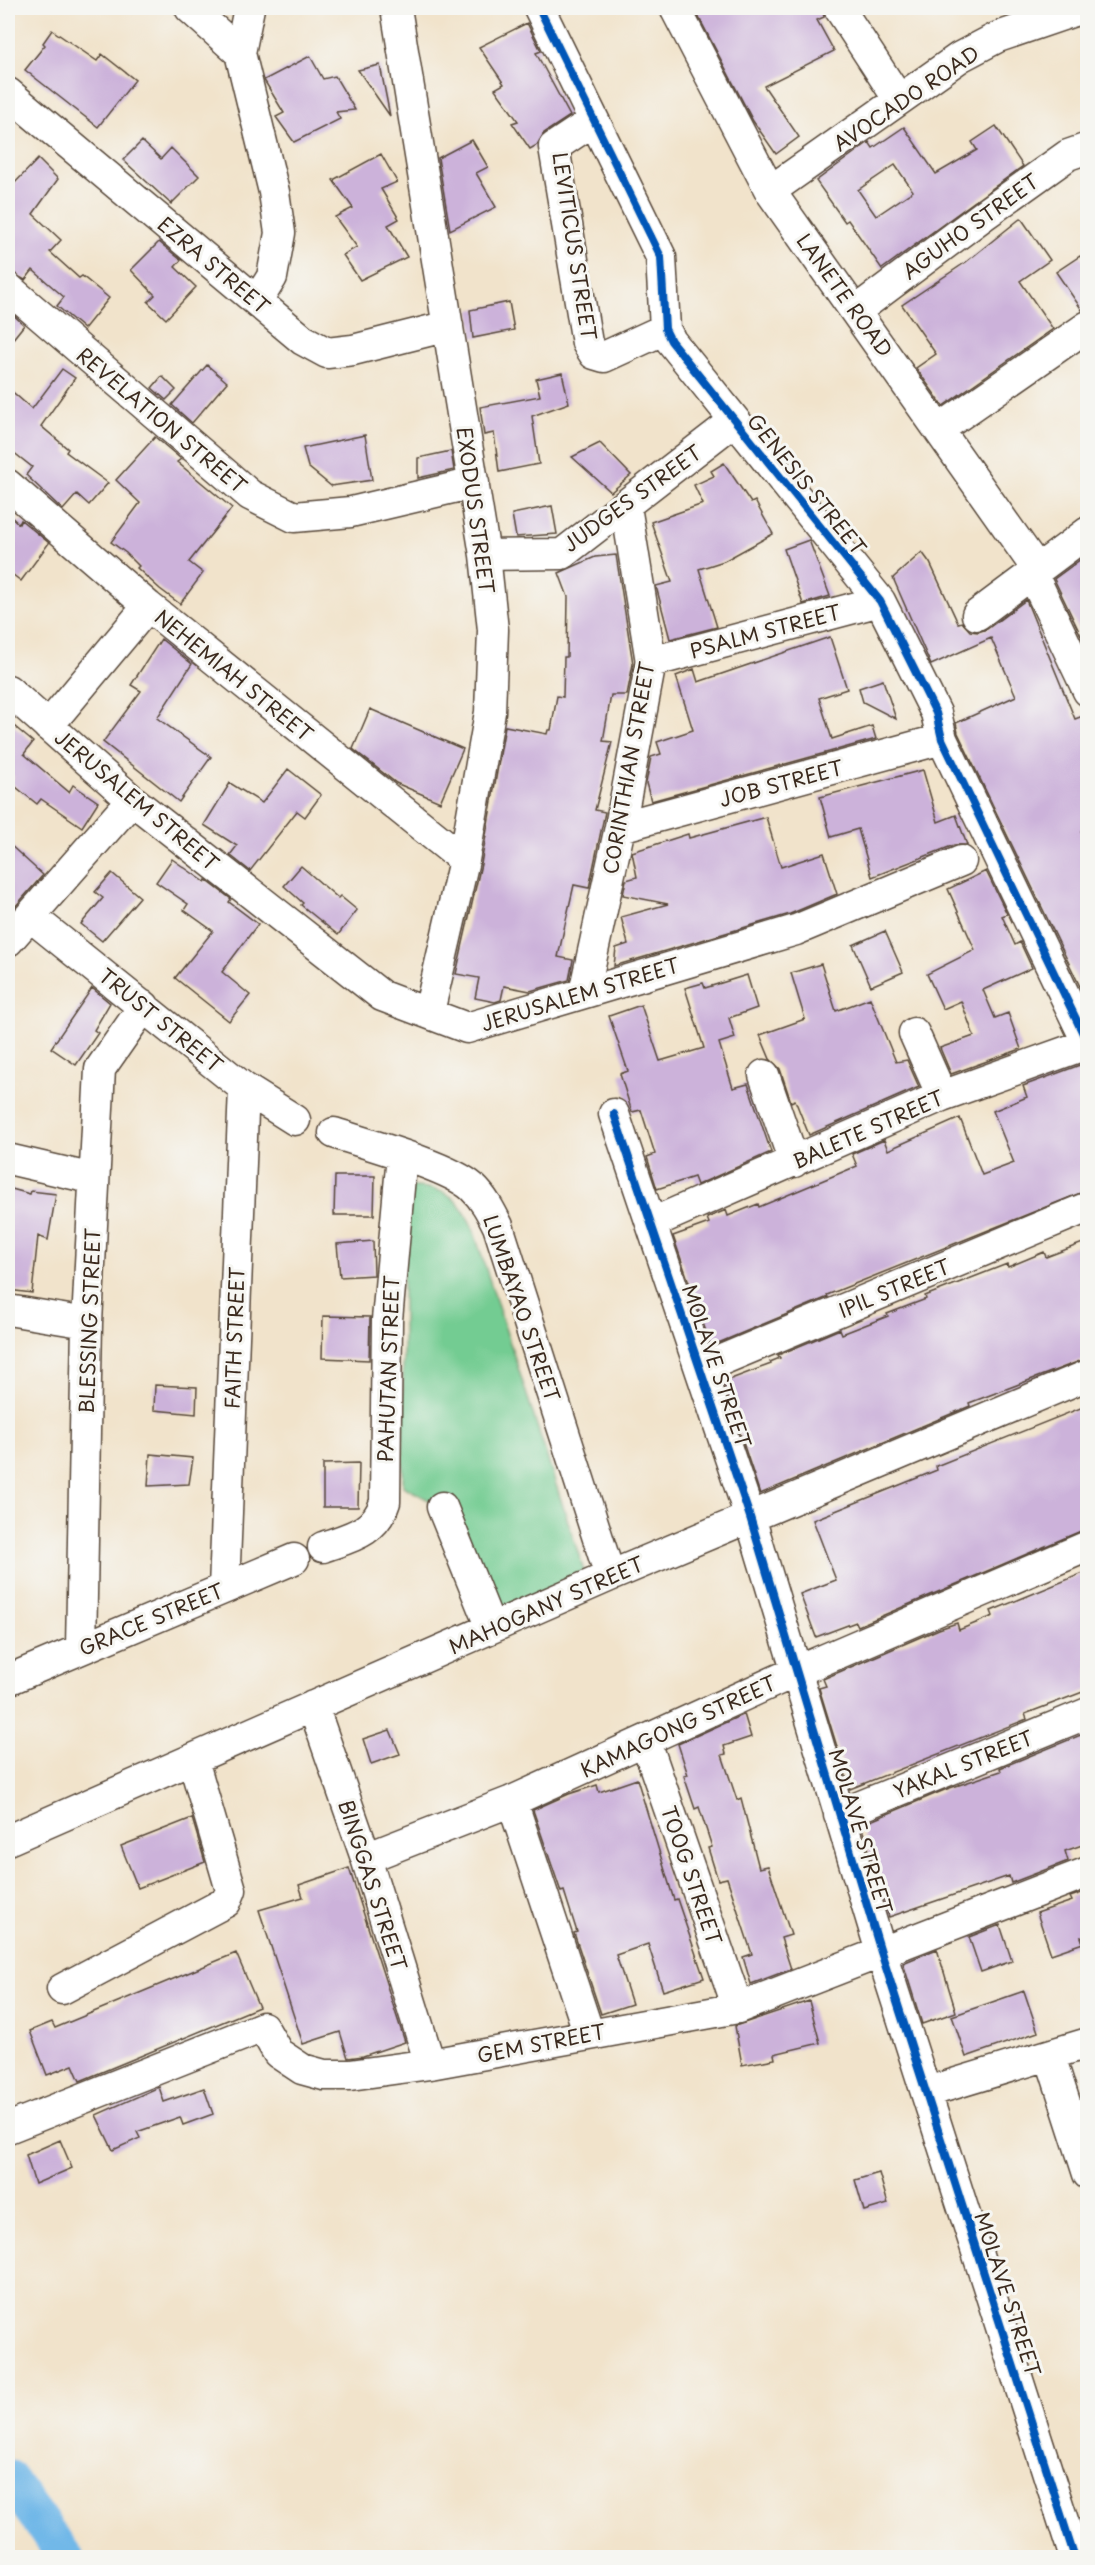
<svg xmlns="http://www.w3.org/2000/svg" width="1095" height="2565" viewBox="0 0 1095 2565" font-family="'Playpen Sans',sans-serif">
<rect width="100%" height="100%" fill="#f6f6f2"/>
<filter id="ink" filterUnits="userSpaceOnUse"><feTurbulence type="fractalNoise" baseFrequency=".0167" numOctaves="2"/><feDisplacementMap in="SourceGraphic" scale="12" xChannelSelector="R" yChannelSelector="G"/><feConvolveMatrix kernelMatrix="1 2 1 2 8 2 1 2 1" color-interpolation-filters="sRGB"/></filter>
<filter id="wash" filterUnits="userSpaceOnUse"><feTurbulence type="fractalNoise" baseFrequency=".008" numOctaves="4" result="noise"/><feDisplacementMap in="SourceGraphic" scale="24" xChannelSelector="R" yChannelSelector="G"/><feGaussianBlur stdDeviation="1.35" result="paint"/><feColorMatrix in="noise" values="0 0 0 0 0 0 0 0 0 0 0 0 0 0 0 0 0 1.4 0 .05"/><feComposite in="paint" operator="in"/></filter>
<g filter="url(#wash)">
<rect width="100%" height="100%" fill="#f1e3cb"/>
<path fill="#73cc92" stroke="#577b58" stroke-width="1.5" d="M 403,1186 C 442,1188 457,1191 473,1229 L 587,1580 L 485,1625 L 438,1505 L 403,1486 Z"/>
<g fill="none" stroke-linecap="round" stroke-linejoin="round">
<path stroke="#71b8e8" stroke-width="36" d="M 8,2477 L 66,2558"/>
</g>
<g id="blocks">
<path fill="#ccb2da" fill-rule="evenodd" d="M 694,8 L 822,8 L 824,17 L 817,20 L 834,51 L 764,86 L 799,137 L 776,154 L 753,121 Z
M 527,23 L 541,51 L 536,53 L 570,116 L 544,133 L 537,145 L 530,149 L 512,123 L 518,121 L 495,89 L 504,84 L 479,47 Z
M 52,30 L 97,61 L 102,54 L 135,80 L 98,127 L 25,70 L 45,45 L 43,43 Z
M 310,56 L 323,79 L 335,76 L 355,110 L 336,112 L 340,119 L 294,142 L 276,117 L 284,113 L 264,80 Z
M 380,65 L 390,116 L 358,70 Z
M 996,126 L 1023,166 L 882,269 L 848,220 L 845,222 L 816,181 L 869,142 L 873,148 L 904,127 L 936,174 L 977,150 L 972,142 ZM 895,165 L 913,191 L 876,216 L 858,190 Z
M 472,140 L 488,167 L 476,173 L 496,207 L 450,230 L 438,158 Z
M 142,141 L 161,159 L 171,148 L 199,176 L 171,204 L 123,160 Z
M 381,154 L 397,182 L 381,189 L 399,219 L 388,225 L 407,257 L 360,280 L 343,255 L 357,247 L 335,217 L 353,208 L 333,180 Z
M 38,159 L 58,179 L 33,214 L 61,240 L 50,252 L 79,278 L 82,276 L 109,298 L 84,329 L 57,306 L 64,297 L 33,270 L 25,280 L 8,271 L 8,190 Z
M 1021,218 L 1050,260 L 1020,281 L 1053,329 L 943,406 L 916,368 L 936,354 L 902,305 L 966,262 Z
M 159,242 L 181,260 L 175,267 L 196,287 L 166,319 L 148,302 L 155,295 L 131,270 Z
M 1080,256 L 1088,267 L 1088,309 L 1082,310 L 1056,272 Z
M 509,302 L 514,330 L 473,338 L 470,310 Z
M 8,310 L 24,325 L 8,345 Z
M 207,365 L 227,382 L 192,423 L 172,405 Z
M 62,369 L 75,378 L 41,426 L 68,449 L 66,452 L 108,483 L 89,505 L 77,494 L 63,510 L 26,475 L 32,467 L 8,448 L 8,388 L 32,409 Z
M 562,373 L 569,403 L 532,416 L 539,464 L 499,472 L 494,433 L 484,435 L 480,407 L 540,396 L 536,379 Z
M 162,376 L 176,390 L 166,400 L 152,388 Z
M 365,435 L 372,480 L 331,486 L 308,467 L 303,448 Z
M 155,437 L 181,459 L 177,462 L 232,508 L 189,562 L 203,573 L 180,604 L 160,589 L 137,568 L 139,566 L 126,553 L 111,542 L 140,503 L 116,480 Z
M 600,443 L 631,475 L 611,492 L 572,457 Z
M 451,451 L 454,470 L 418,478 L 418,458 Z
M 724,463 L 751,503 L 755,501 L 773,534 L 724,561 L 699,569 L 717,627 L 670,639 L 656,586 L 672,582 L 651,522 L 703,504 L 694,485 L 714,476 L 711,471 Z
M 552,506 L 557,534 L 516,537 L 512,514 Z
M 8,514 L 19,524 L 21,520 L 49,543 L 21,581 L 8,571 Z
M 809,540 L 830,596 L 803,604 L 784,549 Z
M 922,552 L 930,563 L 958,623 L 962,622 L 970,631 L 978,632 L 987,629 L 1026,600 L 1075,719 L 1088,714 L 1088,830 L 1081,832 L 1088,848 L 1088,1003 L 958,733 L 956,723 L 1016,696 L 991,638 L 931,665 L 893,578 Z
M 1088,554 L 1088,650 L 1054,579 Z
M 616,555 L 633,664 L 627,695 L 611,695 L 603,741 L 612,742 L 595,810 L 605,812 L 589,888 L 574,885 L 566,920 L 558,957 L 573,960 L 569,980 L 530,991 L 504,986 L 501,1000 L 495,1002 L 475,998 L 479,978 L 456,974 L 481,864 L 505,726 L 547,734 L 548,730 L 551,730 L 557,696 L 563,697 L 564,657 L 567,657 L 568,597 L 559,573 L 595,557 Z
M 830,637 L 847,689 L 819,698 L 832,739 L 872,726 L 876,739 L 651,801 L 646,783 L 651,757 L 661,754 L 657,742 L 693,730 L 676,676 L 694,669 L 698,682 Z
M 161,639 L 192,664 L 157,718 L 211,757 L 179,802 L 103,742 L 141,691 L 131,685 Z
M 883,680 L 896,719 L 863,702 L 859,688 Z
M 370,709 L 463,749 L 440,802 L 396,783 L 353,749 Z
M 8,721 L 33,742 L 24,754 L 69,792 L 73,785 L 98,802 L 82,827 L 41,799 L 37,804 L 11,783 L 14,777 L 9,772 L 8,774 Z
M 288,769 L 321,795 L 305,817 L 297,811 L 250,871 L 230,855 L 237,846 L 204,825 L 230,783 L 262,803 Z
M 923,770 L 938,822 L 956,815 L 967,845 L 954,845 L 872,877 L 858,829 L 831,837 L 820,797 Z
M 766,817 L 781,867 L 824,853 L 837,894 L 790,914 L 614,966 L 616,948 L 628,944 L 621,917 L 668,904 L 623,895 L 626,880 L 637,877 L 632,852 L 688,834 L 689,838 Z
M 8,843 L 43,875 L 14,908 L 8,901 Z
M 172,859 L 205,882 L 206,880 L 231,899 L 229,902 L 258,924 L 222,972 L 250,995 L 229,1021 L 175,978 L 213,931 L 184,910 L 188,904 L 156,882 Z
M 301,866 L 338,898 L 340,896 L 357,910 L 338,935 L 301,905 L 303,903 L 284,886 Z
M 986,871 L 1007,914 L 1002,916 L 1015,945 L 1020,942 L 1032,968 L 983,990 L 995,1018 L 1008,1013 L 1021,1049 L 951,1074 L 940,1048 L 974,1036 L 961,1001 L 943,1009 L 927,974 L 975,950 L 948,889 Z
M 112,873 L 140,897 L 102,941 L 81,924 L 103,898 L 95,892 Z
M 885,931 L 903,972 L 871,986 L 853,945 Z
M 821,964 L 836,1011 L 870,998 L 896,1062 L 907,1060 L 919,1087 L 809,1135 L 795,1100 L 791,1102 L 780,1069 L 770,1059 L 760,1035 L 805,1019 L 791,973 Z
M 747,975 L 757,1008 L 729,1018 L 735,1038 L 719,1043 L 733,1088 L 748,1084 L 771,1152 L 697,1185 L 694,1177 L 657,1189 L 647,1157 L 655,1154 L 641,1110 L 632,1112 L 631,1109 L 620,1074 L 628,1071 L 609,1016 L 641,1005 L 660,1061 L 704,1048 L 685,988 L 703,983 L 705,988 Z
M 92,988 L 110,1003 L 94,1030 L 98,1033 L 76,1065 L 51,1048 Z
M 1088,1062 L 1088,1190 L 827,1295 L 828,1297 L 711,1346 L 673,1236 L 709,1223 L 707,1218 L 726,1210 L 728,1216 L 758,1204 L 759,1207 L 857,1166 L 852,1154 L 884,1140 L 888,1150 L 960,1118 L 982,1175 L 1014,1163 L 993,1111 L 1027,1097 L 1023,1086 Z
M 335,1176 L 375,1176 L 374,1215 L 334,1215 Z
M 8,1188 L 30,1194 L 31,1191 L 56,1194 L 48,1240 L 38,1236 L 32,1293 L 8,1290 Z
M 373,1241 L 374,1275 L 340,1277 L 337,1244 Z
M 1088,1241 L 1088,1358 L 969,1403 L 970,1406 L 760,1494 L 723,1382 L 771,1364 L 770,1362 L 780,1358 L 778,1355 L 840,1329 L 842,1334 L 888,1316 L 887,1314 L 926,1299 L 925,1296 L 1007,1264 L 1008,1267 L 1044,1252 L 1046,1257 Z
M 323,1316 L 370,1317 L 369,1360 L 322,1358 Z
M 155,1385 L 197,1387 L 196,1414 L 154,1410 Z
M 1088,1405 L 1088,1528 L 858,1626 L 856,1622 L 816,1637 L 800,1594 L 836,1580 L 813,1520 L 937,1470 L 936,1466 Z
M 150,1454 L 193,1458 L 189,1484 L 148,1486 Z
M 359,1463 L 358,1507 L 323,1507 L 323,1464 Z
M 1088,1571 L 1088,1690 L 1025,1714 L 1027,1719 L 850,1789 L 819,1688 L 826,1686 L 823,1679 L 939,1629 L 957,1623 L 959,1630 L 993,1616 L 991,1611 Z
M 744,1714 L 751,1737 L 724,1746 L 726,1754 L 722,1755 L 737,1800 L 741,1798 L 759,1868 L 768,1866 L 791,1935 L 781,1938 L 791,1969 L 751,1984 L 743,1957 L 752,1954 L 727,1878 L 718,1880 L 708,1848 L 712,1847 L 699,1807 L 695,1809 L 684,1776 L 688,1775 L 678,1744 Z
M 390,1730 L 400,1754 L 371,1764 L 363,1739 Z
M 1088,1732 L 1088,1843 L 1065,1851 L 1068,1861 L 1011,1883 L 1009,1876 L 889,1917 L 861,1825 L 947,1789 L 1001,1771 L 1000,1768 Z
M 637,1779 L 674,1900 L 677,1899 L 704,1978 L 663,1991 L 648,1944 L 616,1955 L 632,2004 L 601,2014 L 574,1933 L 577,1932 L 564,1891 L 561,1892 L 533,1810 L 569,1794 L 597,1785 L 599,1792 Z
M 192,1818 L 205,1862 L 138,1888 L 121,1846 Z
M 349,1868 L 405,2042 L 363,2056 L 348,2058 L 340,2032 L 303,2044 L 259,1910 L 303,1897 L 299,1885 Z
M 1088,1891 L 1088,1939 L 1081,1937 L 1083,1943 L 1051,1954 L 1037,1913 L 1072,1901 L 1070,1897 Z
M 1000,1925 L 1012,1961 L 981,1972 L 969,1937 Z
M 937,1949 L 956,2012 L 922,2024 L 903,1963 Z
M 236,1953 L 259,2007 L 80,2081 L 73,2065 L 47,2075 L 30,2031 L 52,2022 L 55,2028 Z
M 1024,1991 L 1038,2032 L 966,2057 L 952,2016 Z
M 809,2001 L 820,2043 L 774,2054 L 775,2059 L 742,2065 L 735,2026 Z
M 159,2087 L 164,2102 L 204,2088 L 213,2114 L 183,2125 L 180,2117 L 137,2132 L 140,2138 L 113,2150 L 96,2115 Z
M 60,2140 L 72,2168 L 35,2184 L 26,2155 Z
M 879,2173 L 888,2204 L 864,2211 L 855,2180 Z"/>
</g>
</g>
<g filter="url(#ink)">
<use href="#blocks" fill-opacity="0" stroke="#564638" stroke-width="1.5"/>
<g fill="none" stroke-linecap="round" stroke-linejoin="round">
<g stroke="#564638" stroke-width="33">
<path id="minor" d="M 190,8 L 240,53
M 249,8 L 240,53 L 274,192 L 280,233 L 272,277 L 257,301
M 396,8 L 485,555 L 493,630 L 490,712 L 464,860 L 429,1012
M 539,8 L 661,257 L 665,329 L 671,341 L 880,601 L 936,713 L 942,739 L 1088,1044
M 675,8 L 770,191 L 1037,569
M 839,8 L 899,100
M 8,93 L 303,340 L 327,353 L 353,350 L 448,326
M 593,121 L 554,147 L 587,343 L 594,354 L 604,357 L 665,329
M 770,191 L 960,57 L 998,37 L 1083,8
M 8,288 L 250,495 L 294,517 L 351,512 L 474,483
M 857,310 L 984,215 L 1068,155 L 1088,148
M 941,428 L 1088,326
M 8,485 L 148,606 L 464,860
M 485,555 L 562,554 L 734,421
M 1032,573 L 1088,691
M 977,615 L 1088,532
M 651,662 L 880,601
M 8,690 L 132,800 L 382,996 L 467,1028 L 796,930 L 961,861
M 48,726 L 148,606
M 620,827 L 942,739
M 30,916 L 244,1088 L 295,1120
M 8,941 L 132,800
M 584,993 L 620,827 L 651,662 L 626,506
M 914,1033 L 942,1096
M 764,1075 L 794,1162
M 614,1114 L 750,1517 L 881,1952 L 1075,2558
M 334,1133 C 367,1144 448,1166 472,1187 C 484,1198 491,1212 498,1226 L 610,1576
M 8,1159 L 94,1179
M 652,1223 L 942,1096 L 1087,1044
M 8,1310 L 87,1323
M 700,1369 L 1088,1207
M 442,1507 L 491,1628
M 323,1547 C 351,1537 375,1533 385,1502 L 387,1320 L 402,1155
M 224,1588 L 244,1088
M 81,1649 L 87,1323 L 100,1069 L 144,1006
M 8,1680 L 294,1559
M 313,1706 L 366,1858 L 430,2064
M 646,1742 L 738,2008
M 512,1801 L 589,2034
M 839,1815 L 1088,1713
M 8,1840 L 610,1576 L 1088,1375
M 366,1858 L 512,1801 L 795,1672 L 1088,1546
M 62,1989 L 226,1902 L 231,1890 L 193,1760
M 1050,2056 L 1088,2174
M 927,2092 L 1088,2043
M 8,2128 L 263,2027 L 278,2053 L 302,2069 L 324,2075 L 350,2075 L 430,2064 L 738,2008 L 1088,1872"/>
</g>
<use href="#minor" stroke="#fff" stroke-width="30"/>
<g stroke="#f6f6f2" stroke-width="11">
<path id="cycleway" d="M 539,8 L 661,257 L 665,329 L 671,341 L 880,601 L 936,713 L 942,739 L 1088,1044
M 614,1114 L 750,1517 L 881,1952 L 1075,2558"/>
</g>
<use href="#cycleway" stroke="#0057b8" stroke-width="8"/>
</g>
</g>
<g text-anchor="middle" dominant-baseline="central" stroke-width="6" stroke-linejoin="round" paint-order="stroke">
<g font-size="20" fill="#3b2a1e" stroke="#f6f6f2">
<text transform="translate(906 98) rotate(-34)">AVOCADO ROAD</text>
<text transform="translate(970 226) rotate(-36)">AGUHO STREET</text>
<text transform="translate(575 246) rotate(81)">LEVITICUS STREET</text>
<text transform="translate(214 265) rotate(40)">EZRA STREET</text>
<text transform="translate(845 295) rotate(54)">LANETE ROAD</text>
<text transform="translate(162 420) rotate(40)">REVELATION STREET</text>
<text transform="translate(807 484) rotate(51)">GENESIS STREET</text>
<text transform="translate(632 498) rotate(-36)">JUDGES STREET</text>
<text transform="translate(476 510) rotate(82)">EXODUS STREET</text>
<text transform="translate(765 631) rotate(-15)">PSALM STREET</text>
<text transform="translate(234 675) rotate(39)">NEHEMIAH STREET</text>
<text transform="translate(628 768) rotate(-80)">CORINTHIAN STREET</text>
<text transform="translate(781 783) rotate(-15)">JOB STREET</text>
<text transform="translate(137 800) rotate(40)">JERUSALEM STREET</text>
<text transform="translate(580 994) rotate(-17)">JERUSALEM STREET</text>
<text transform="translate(161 1020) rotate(39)">TRUST STREET</text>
<text transform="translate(868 1129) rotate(-24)">BALETE STREET</text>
<text transform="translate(894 1288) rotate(-23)">IPIL STREET</text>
<text transform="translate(522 1308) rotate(71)">LUMBAYAO STREET</text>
<text transform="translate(89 1321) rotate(-88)">BLESSING STREET</text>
<text transform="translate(234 1338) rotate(-88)">FAITH STREET</text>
<text transform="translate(717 1366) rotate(71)">MOLAVE STREET</text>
<text transform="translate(388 1369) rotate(-88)">PAHUTAN STREET</text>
<text transform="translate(546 1605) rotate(-24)">MAHOGANY STREET</text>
<text transform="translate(151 1619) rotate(-23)">GRACE STREET</text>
<text transform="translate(678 1726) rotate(-25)">KAMAGONG STREET</text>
<text transform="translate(963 1764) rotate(-22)">YAKAL STREET</text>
<text transform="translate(861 1831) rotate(73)">MOLAVE STREET</text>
<text transform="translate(692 1875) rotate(71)">TOOG STREET</text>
<text transform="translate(373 1885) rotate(72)">BINGGAS STREET</text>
<text transform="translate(541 2043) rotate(-11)">GEM STREET</text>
<text transform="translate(1008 2294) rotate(72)">MOLAVE STREET</text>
</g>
</g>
<rect width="1095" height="2565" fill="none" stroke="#f6f6f2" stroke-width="30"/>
</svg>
